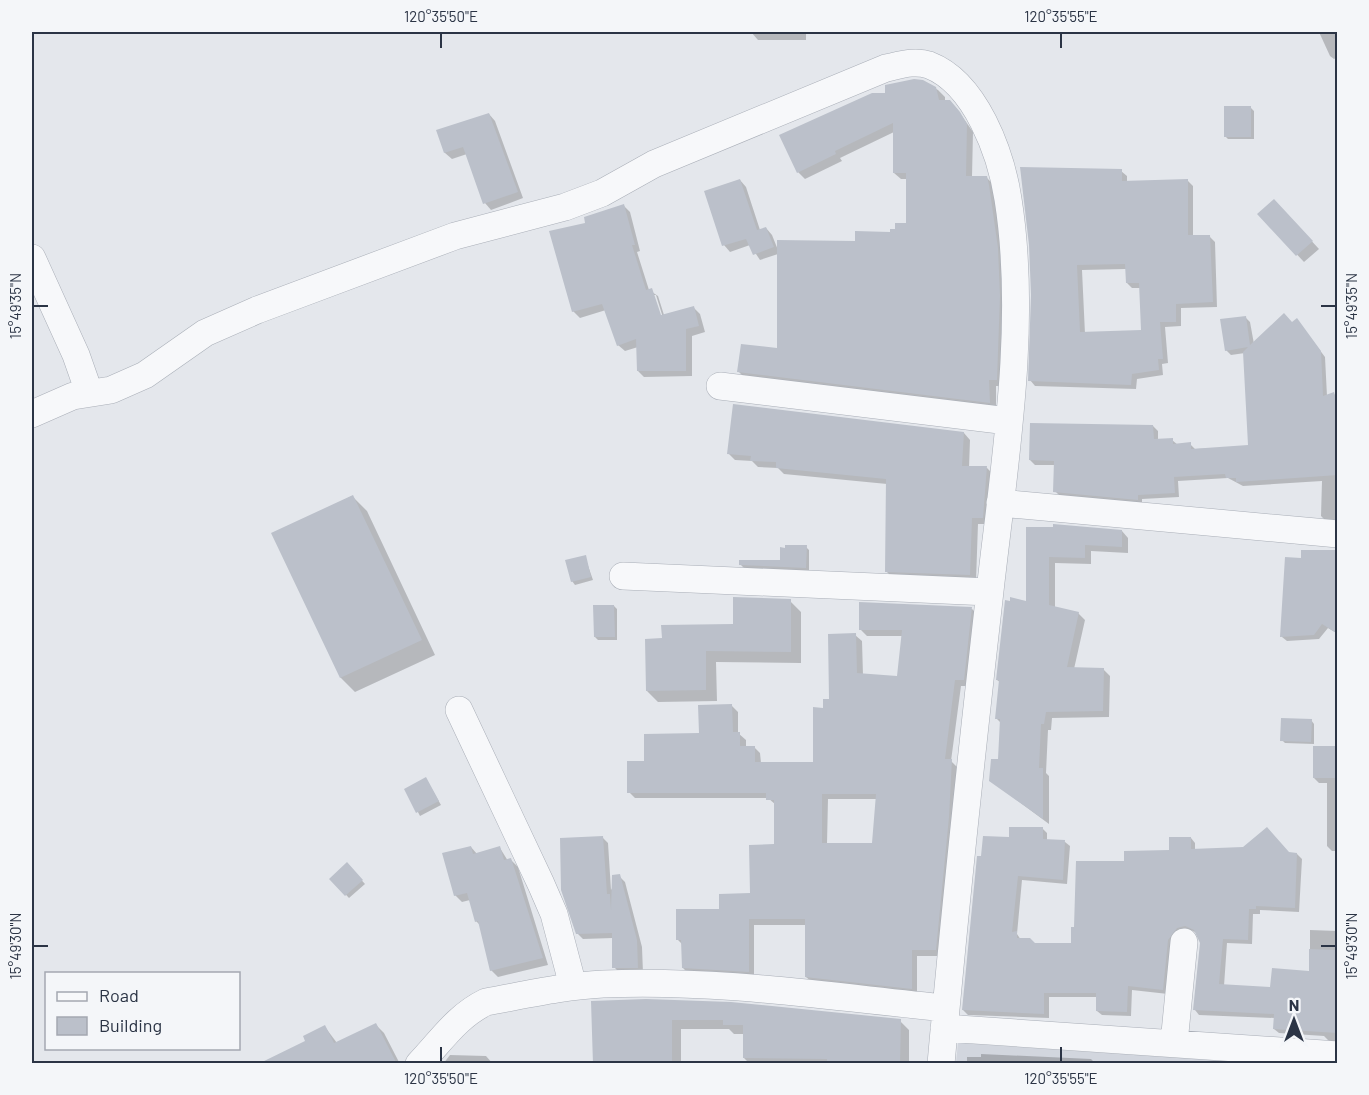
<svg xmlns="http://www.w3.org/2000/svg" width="1369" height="1095" viewBox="0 0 1369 1095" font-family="Barlow,sans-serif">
<rect width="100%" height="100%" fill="#e4e7ec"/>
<path fill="#d2d6de" d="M 958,1043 L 1197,1059 L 1258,1063 L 956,1063 Z"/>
<path fill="#0003" fill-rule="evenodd" d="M 751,32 L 806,32 L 806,40 L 758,40 Z
M 1319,32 L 1338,32 L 1338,57 L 1334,59 L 1330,56 Z
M 923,81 L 938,90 L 945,97 L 945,101 L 957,109 L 973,132 L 972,177 L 986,177 L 993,184 L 1004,256 L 1003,386 L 996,386 L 996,409 L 746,379 L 739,372 L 779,349 L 778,254 L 760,260 L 750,245 L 730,252 L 724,245 L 740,180 L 746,187 L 760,230 L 766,228 L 772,235 L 778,250 L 856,242 L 892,233 L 908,225 L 908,179 L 901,179 L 894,173 L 894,132 L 840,158 L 842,161 L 805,179 L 798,172 L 887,94 Z
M 1251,108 L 1254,111 L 1254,139 L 1228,139 L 1225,136 Z
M 489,114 L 495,121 L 523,198 L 491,210 L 485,203 L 467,154 L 452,159 L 445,153 L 438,131 Z
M 1121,171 L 1127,176 L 1127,182 L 1188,181 L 1193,186 L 1193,236 L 1209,236 L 1215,242 L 1217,307 L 1181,308 L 1181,326 L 1165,327 L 1168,363 L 1162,364 L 1163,375 L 1137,379 L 1136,389 L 1035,386 L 1030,380 L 1033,295 ZM 1126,269 L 1127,283 L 1132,288 L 1141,288 L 1142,331 L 1085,334 L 1082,270 Z
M 624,206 L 630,212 L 640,251 L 637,252 L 649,290 L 658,296 L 664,315 L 693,307 L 700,314 L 705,332 L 692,336 L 692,376 L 644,377 L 638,371 L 638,347 L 625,351 L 618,345 L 606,310 L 580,318 L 573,311 L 587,224 ZM 652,295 L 656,295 L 664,321 L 662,322 Z
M 1281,208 L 1319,249 L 1304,262 L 1259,214 Z
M 1245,317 L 1250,322 L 1254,344 L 1297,320 L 1325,357 L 1327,396 L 1338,394 L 1338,523 L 1326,521 L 1321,516 L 1322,481 L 1243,486 L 1228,478 L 1178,481 L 1179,497 L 1142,499 L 1142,504 L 1060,496 L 1055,491 L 1055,465 L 1035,465 L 1030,460 L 1153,426 L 1158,431 L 1158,440 L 1172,440 L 1178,445 L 1190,444 L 1195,449 L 1250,447 L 1245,353 L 1231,355 L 1226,350 Z
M 964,433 L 970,440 L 969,468 L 987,468 L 993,474 L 989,524 L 978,524 L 976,581 L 893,578 L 886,571 L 887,484 L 784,474 L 778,468 L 758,467 L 752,461 L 735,460 L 729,454 Z
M 352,496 L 367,511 L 435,655 L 355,692 L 341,678 L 273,534 Z
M 1027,528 L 1122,531 L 1128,538 L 1128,553 L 1091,551 L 1091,564 L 1055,563 L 1055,608 L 1078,613 L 1085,620 L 1074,669 L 1103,669 L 1110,676 L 1109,717 L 1052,718 L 1051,730 L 1048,730 L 1046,773 L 1049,776 L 1049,824 L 990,780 L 999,761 L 1001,723 L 996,718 L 1000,682 L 997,680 L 1028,602 Z
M 806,547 L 809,550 L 809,571 L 744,568 L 741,565 L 781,561 Z
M 1338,550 L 1338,634 L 1328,628 L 1319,639 L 1287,641 L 1282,637 L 1302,559 Z
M 585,557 L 593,580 L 575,585 L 572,581 Z
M 790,601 L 801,612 L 801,663 L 716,662 L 717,701 L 658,702 L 647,691 L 663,640 L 734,626 Z
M 614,606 L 617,609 L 617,640 L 598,640 L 595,637 Z
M 972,609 L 978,615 L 970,686 L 961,686 L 951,761 L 957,767 L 942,956 L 917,956 L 917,994 L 813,983 L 806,977 L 806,925 L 754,925 L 754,978 L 689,974 L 683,968 L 683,945 L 678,940 L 751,895 L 775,846 L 776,805 L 768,798 L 635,798 L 629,792 L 645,763 L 700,734 L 731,705 L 738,712 L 738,733 L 746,740 L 746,747 L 754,747 L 760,753 L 761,763 L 814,764 L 824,710 L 830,700 L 855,635 L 862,641 L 863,675 L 898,677 L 903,636 L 867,636 L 861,630 ZM 828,799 L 877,799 L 874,845 L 827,844 Z
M 1311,720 L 1314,724 L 1314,744 L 1285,743 L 1282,740 Z
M 1338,748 L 1338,851 L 1332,851 L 1327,846 L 1327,783 L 1319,783 L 1314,778 Z
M 426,779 L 441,805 L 420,816 L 406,789 Z
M 1042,828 L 1047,833 L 1047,841 L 1065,842 L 1070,846 L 1067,884 L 1022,880 L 1017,934 L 1021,940 L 1034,944 L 1072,944 L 1076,929 L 1125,862 L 1171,852 L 1191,838 L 1195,843 L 1195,851 L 1297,854 L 1302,859 L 1299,912 L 1260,910 L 1260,914 L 1253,914 L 1252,944 L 1227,943 L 1224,986 L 1271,988 L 1310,972 L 1310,930 L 1338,931 L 1338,1042 L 1329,1041 L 1324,1036 L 1279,1033 L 1274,1029 L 1275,1018 L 1199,1015 L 1195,1010 L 1201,943 L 1197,933 L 1191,930 L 1182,932 L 1168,994 L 1132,990 L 1131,1016 L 1102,1015 L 1097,1011 L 1098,997 L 1049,997 L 1049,1018 L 968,1015 L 963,1010 L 982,858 L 1010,839 Z
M 602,837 L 608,843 L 611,890 L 619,876 L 625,882 L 642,947 L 643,973 L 620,973 L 614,967 L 613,938 L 583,939 L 577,933 Z
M 471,847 L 477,854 L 500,848 L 508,861 L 511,860 L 518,867 L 548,965 L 498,977 L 491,970 L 481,926 L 476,921 L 470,900 L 462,902 L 455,895 Z
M 347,864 L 365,884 L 349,898 L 331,879 Z
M 592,1002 L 900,1021 L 909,1030 L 909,1064 L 750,1064 L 744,1058 L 745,1034 L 734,1034 L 729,1029 L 681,1029 L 681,1064 L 594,1064 Z
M 376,1025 L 384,1033 L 400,1064 L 293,1064 L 307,1041 L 325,1027 L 337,1043 Z
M 981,1054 L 1091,1059 L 1096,1064 L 967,1064 L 967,1057 L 981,1057 Z
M 450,1055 L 486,1056 L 493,1064 L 443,1064 Z"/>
<path fill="#bbc0ca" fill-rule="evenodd" d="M 914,79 L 923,80 L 936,87 L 939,100 L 950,100 L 960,112 L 967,124 L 966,176 L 987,176 L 989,185 L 998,248 L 1000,296 L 997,380 L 989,380 L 990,403 L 737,372 L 741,344 L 777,348 L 777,240 L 855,241 L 855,231 L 890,232 L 890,229 L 895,229 L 895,223 L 906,223 L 906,173 L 893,173 L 893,123 L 835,151 L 836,154 L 797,173 L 779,135 L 872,93 L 885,93 L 885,85 Z
M 1224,106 L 1251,106 L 1251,137 L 1224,137 Z
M 489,113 L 518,192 L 483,204 L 463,147 L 444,153 L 436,130 Z
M 1020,167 L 1122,169 L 1122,181 L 1188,179 L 1188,235 L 1210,235 L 1213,302 L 1176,304 L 1176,322 L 1160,322 L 1163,359 L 1158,359 L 1159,370 L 1132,374 L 1131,385 L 1028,381 L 1031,295 L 1029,245 ZM 1125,264 L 1126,283 L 1139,283 L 1141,330 L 1080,332 L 1077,265 Z
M 740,179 L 757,230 L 766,227 L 774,247 L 753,255 L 746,239 L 722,246 L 704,191 Z
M 1274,199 L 1313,241 L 1296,256 L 1257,214 Z
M 624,204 L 635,245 L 632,245 L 646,290 L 652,288 L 661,315 L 694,306 L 699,326 L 686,329 L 686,371 L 637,371 L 636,339 L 617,346 L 602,304 L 572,312 L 549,231 L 585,223 L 584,217 Z
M 1284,313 L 1292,322 L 1297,318 L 1321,351 L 1323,396 L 1334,392 L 1338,407 L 1338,475 L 1236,482 L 1236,478 L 1226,478 L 1225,474 L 1174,477 L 1175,493 L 1138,495 L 1138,500 L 1053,492 L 1054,461 L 1029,460 L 1030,423 L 1153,425 L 1154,439 L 1173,438 L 1173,444 L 1191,442 L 1191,449 L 1248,445 L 1243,352 L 1248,347 L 1225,351 L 1220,319 L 1246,316 L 1250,345 Z
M 733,404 L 964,432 L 962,466 L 987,466 L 983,518 L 972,518 L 970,575 L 885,572 L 886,479 L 776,468 L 776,462 L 750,461 L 751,456 L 727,454 Z
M 353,495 L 422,640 L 340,678 L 271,533 Z
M 1053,524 L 1122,530 L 1122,547 L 1085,545 L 1085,558 L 1049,557 L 1049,605 L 1079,612 L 1067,667 L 1104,668 L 1103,711 L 1046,712 L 1044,724 L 1041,724 L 1039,768 L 1043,768 L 1043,819 L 989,781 L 991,759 L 998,759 L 1000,719 L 995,719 L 999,680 L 996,680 L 1005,600 L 1010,601 L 1010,597 L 1026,601 L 1026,527 L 1053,527 Z
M 785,545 L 807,545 L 806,568 L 739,565 L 739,560 L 780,560 L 780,547 L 785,548 Z
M 1301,550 L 1338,550 L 1338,634 L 1322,624 L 1314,635 L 1280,637 L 1285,557 L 1301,558 Z
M 586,555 L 591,577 L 571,582 L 565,560 Z
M 733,597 L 791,599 L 791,652 L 706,651 L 706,690 L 646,691 L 645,639 L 662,638 L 661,625 L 733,624 Z
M 859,602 L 972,607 L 964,680 L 955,680 L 945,759 L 952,759 L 949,817 L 936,950 L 912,950 L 912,989 L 805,977 L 805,919 L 749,919 L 749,972 L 682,968 L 681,940 L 676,940 L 676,909 L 719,909 L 719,894 L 750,893 L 749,845 L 774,844 L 774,800 L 766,800 L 766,793 L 627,793 L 627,761 L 644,761 L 644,734 L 699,733 L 698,705 L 732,704 L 733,732 L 740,732 L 740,746 L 755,746 L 755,762 L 813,762 L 813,707 L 823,708 L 823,699 L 829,699 L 828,634 L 856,633 L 857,673 L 897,676 L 902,630 L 859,630 ZM 822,794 L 876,794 L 872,843 L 822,843 Z
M 593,605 L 614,605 L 615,637 L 594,637 Z
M 1281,718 L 1312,719 L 1311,742 L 1280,741 Z
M 1313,746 L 1338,746 L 1338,778 L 1313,778 Z
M 426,777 L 439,801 L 416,813 L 404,789 Z
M 1009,827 L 1043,827 L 1043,839 L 1065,840 L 1063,880 L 1018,876 L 1012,932 L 1017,931 L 1017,938 L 1030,938 L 1035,943 L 1071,943 L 1071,927 L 1074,927 L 1076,861 L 1124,861 L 1124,851 L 1169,850 L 1169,837 L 1191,837 L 1191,849 L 1243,847 L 1267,827 L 1289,852 L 1297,853 L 1295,908 L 1256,906 L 1256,909 L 1249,909 L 1248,940 L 1223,939 L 1219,984 L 1270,987 L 1272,968 L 1309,971 L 1309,949 L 1336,950 L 1338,1033 L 1273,1029 L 1274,1014 L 1193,1010 L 1200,943 L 1194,930 L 1185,926 L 1177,928 L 1168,940 L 1163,990 L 1128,986 L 1127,1012 L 1096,1011 L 1096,993 L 1044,993 L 1044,1014 L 962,1010 L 977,856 L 981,856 L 983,836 L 1009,837 Z
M 603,836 L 607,894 L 610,894 L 611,910 L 612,875 L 620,874 L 637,940 L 638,968 L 612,968 L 612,933 L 576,934 L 561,890 L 560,838 Z
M 471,846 L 473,854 L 500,846 L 504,860 L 511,858 L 543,958 L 490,971 L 478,921 L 475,922 L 467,893 L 454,896 L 442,853 Z
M 347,862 L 363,880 L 345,896 L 329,879 Z
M 646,999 L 731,1002 L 901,1019 L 900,1064 L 827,1064 L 827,1059 L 743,1058 L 743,1025 L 723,1025 L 723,1020 L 672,1020 L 672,1064 L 593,1064 L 591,1001 Z
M 376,1023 L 397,1064 L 258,1064 L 305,1041 L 303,1036 L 325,1025 L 334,1043 Z"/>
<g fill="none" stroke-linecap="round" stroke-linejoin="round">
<g stroke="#a9aeb7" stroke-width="28">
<path id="minor" d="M 32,258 L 76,355 L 89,392
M 720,386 L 1008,421
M 32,414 L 73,396 L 111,390 L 145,375 L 205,333 L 257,310 L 455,236 L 565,207 L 602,193 L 654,164 L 886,68 C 900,65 915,60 929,65 C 976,83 1001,154 1008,199 C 1028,324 1004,466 990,591 C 972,749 955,906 941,1064
M 1000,503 L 1338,534
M 623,576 L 989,592
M 459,710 L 541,884 L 554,914 L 573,986
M 944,1028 L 1338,1055
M 1174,1043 L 1184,942
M 419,1064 C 441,1041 457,1016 486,1002 C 525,995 563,986 603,984 C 717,979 833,997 946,1008"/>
</g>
<use href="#minor" stroke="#f7f8fa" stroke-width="27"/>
</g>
<path fill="none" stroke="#2b3445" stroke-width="2" d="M 441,33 L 441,48M 1061,33 L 1061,48M 33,306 L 48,306M 1321,306 L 1336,306M 33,946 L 48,946M 1321,946 L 1336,946M 441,1047 L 441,1062M 1061,1047 L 1061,1062"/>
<rect width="1369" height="1095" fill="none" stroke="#f4f6f9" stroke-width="66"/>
<rect x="45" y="972" width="195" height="78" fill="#f4f6f9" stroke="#a4a8b1" stroke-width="1.5"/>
<rect x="57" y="992" width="30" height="9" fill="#f7f8fa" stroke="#a4a8b1" stroke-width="1.5"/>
<text x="99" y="1002" font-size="18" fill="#2b3445">Road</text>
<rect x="57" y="1017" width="30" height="18" fill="#bbc0ca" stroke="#a4a8b1" stroke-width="1.5"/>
<text x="99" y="1032" font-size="18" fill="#2b3445">Building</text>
<g transform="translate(1294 1020)" stroke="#f4f6f9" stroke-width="4.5" paint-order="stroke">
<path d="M0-4.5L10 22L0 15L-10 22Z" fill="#2b3445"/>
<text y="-9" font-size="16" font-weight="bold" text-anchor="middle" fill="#2b3445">N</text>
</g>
<rect x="33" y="33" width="1303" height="1029" fill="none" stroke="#2b3445" stroke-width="2"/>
<g font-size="15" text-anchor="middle" fill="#2b3445">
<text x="441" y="22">120°35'50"E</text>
<text x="1061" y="22">120°35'55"E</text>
<text transform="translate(16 306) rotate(-90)" y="5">15°49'35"N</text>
<text transform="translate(1352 306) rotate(-90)" y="5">15°49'35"N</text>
<text transform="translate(16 946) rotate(-90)" y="5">15°49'30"N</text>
<text transform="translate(1352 946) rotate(-90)" y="5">15°49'30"N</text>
<text x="441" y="1084">120°35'50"E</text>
<text x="1061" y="1084">120°35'55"E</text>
</g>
</svg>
